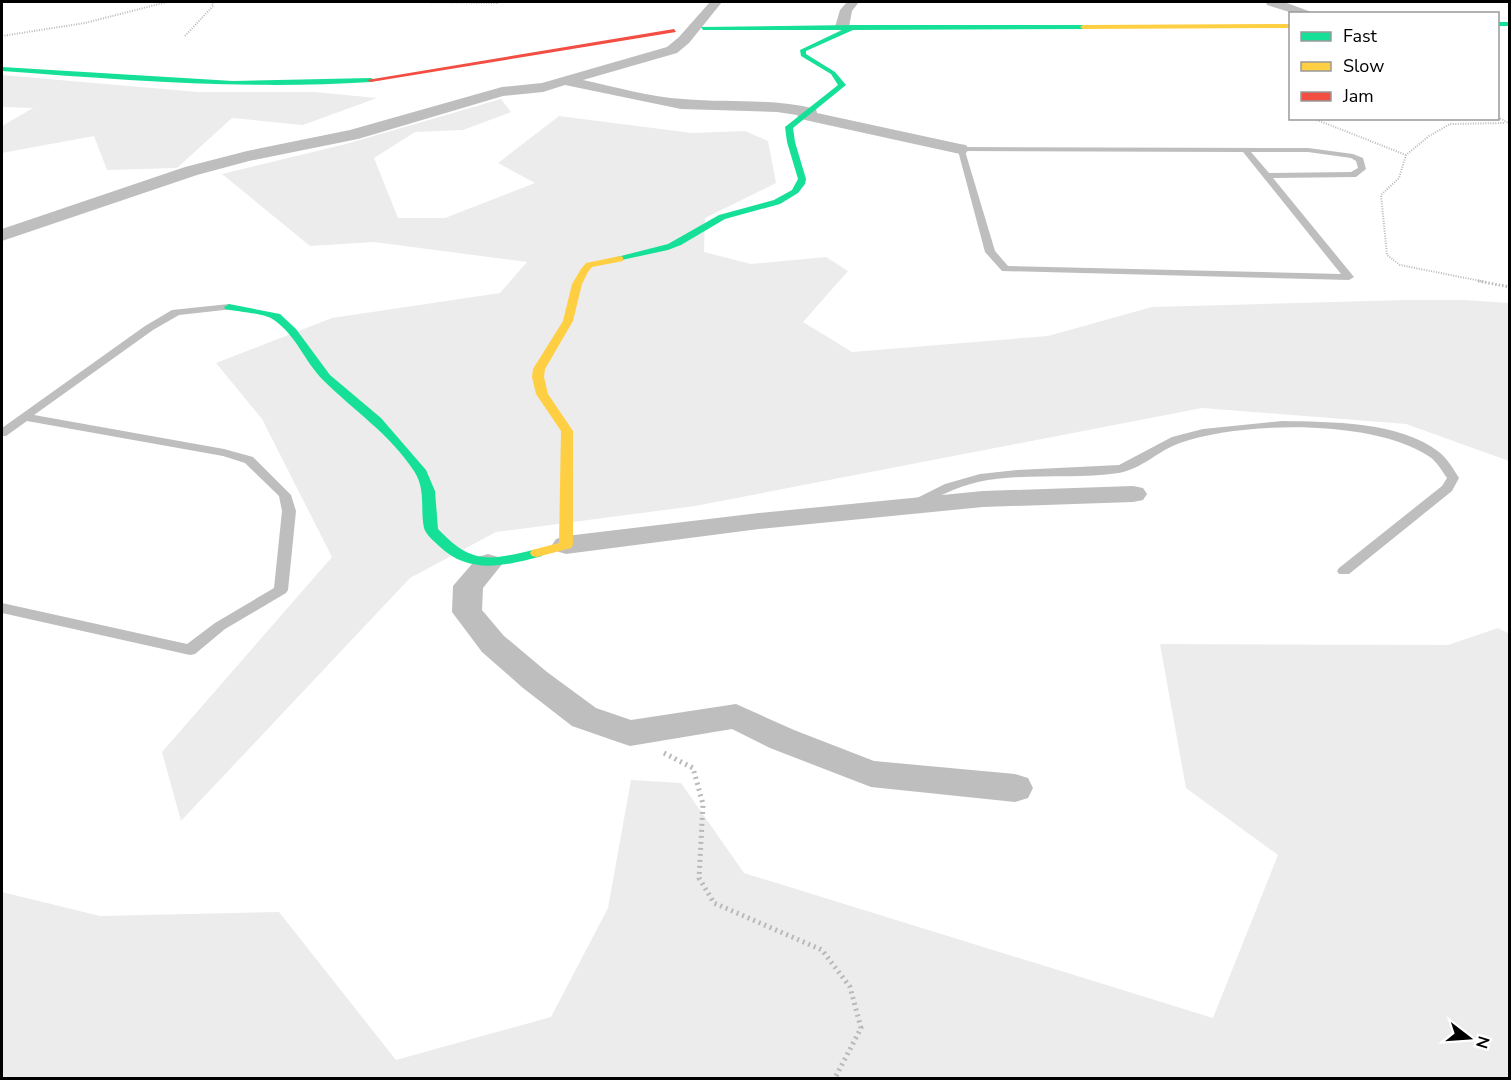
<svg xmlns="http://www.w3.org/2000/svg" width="1511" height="1080" viewBox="0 0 1511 1080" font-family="'Nunito Sans',sans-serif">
<rect width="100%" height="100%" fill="#fff"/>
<path fill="#ececec" d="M 2,75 L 198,92 L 314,92 L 377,98 L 303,125 L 232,118 L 177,168 L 107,170 L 94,136 L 2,153 L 2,126 L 33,108 L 2,107 Z
M 501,99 L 511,112 L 463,130 L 415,132 L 374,158 L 398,218 L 445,218 L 535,183 L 498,163 L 559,116 L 692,133 L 745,131 L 768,141 L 776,183 L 705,218 L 704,252 L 751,264 L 826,257 L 848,271 L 803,322 L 852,352 L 1048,336 L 1152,307 L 1406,300 L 1464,300 L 1509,303 L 1509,461 L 1406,424 L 1202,408 L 695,506 L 496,532 L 410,578 L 181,821 L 162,752 L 332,557 L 262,419 L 216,363 L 332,318 L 500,293 L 527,262 L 374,242 L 310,246 L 222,174 L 346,144 Z
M 1498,628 L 1510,634 L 1509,1078 L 2,1078 L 2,892 L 100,916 L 279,912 L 396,1060 L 551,1017 L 608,908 L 631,780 L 681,783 L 744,873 L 1213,1018 L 1278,855 L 1186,788 L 1160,644 L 1448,645 Z"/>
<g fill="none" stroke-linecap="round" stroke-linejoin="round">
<path stroke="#b9b9b9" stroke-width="2" stroke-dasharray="1 1.5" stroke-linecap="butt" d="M 421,2 L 499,3
M 2,36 L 85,23 L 167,2
M 185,36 L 213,6 L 212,2
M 1498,117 L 1510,124
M 1312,118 L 1406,155
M 1486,282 L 1400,265 L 1387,255 L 1381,195 L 1399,178 L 1406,155 L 1429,136 L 1450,124 L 1505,123"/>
<path stroke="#b9b9b9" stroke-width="3" stroke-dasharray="1.5 2" stroke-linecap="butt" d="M 1478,281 L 1510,287"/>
<path stroke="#b9b9b9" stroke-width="5" stroke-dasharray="2 4" stroke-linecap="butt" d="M 664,753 L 693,768 L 703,804 L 699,878 L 714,903 L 822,950 L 850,987 L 861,1028 L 835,1078"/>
<path fill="#bebebe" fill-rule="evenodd" d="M 957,147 L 1308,148 L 1353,154 L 1363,158 L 1366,169 L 1356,177 L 1273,178 L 1354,277 L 1349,280 L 1002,271 L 985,252 ZM 965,151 L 1243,152 L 1341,274 L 1008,266 L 995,251 ZM 1251,152 L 1308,152 L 1351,158 L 1356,161 L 1358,168 L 1351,172 L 1269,173 Z
M 229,304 L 234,307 L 233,309 L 179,315 L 153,330 L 34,415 L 224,449 L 253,457 L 291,495 L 296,511 L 288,590 L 286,593 L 225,629 L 195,654 L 190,655 L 2,613 L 2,603 L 187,644 L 215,623 L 274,588 L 282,511 L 279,496 L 245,463 L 223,456 L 27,421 L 6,436 L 2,436 L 2,428 L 145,326 L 172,310 Z
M 1282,421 C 1330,422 1399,421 1439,452 C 1447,458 1454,470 1459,478 L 1452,491 L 1349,574 L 1339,574 L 1337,571 L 1339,568 L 1442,486 L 1447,478 C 1442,471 1437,462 1430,457 C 1374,419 1243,421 1180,443 C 1159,450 1142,469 1119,473 C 1073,480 1024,472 978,482 C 956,487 935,498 915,508 L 910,509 L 903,505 L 945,484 L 980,474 L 1017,470 L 1119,465 L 1172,437 L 1203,429 Z"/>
<path fill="#bebebe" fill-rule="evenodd" d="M 710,2 L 722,2 L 689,43 L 677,53 L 583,80 C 616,87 650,97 683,99 C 727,103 772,98 816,109 L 817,113 L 960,144 L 966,145 L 969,149 L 966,153 L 960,154 L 805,120 L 799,118 L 797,115 L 777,112 L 681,109 L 565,85 L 543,92 L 503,96 L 358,139 L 249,161 L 197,175 L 2,241 L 2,229 L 185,167 L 247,151 L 350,130 L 502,87 L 542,83 L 667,47 L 679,37 Z
M 847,2 L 859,2 L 852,11 L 849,27 L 842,31 L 835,27 L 840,10 Z
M 1266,2 L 1284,2 L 1317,14 L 1296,14 L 1267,5 Z
M 1133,486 L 1143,488 L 1147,494 L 1143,500 L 1133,502 L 983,507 L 759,529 L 566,554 L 556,551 L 552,545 L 556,539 L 566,536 L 759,513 L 983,491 Z
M 488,554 L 498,557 L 503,563 L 483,588 L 482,610 L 504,636 L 547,672 L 596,708 L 631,720 L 736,704 L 794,730 L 874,761 L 1015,774 L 1028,778 L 1033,788 L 1028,798 L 1015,802 L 871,787 L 770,748 L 732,729 L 630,746 L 618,742 L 572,726 L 523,688 L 482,652 L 452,612 L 453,586 L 478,557 Z"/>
<path fill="#16e098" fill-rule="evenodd" d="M 1498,22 L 1510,22 L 1510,26 L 1498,26 Z
M 853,25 L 1083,25 L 1086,27 L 1083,29 L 853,30 L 806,51 L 806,54 L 835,72 L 846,85 L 793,128 L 795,142 L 806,179 L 805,184 L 798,193 L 780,204 L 725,219 L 681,245 L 668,250 L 617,261 L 617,257 L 668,244 L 719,215 L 774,200 L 792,190 L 798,179 L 787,142 L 785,127 L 838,85 L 831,74 L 801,56 L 800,50 L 842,30 L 703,30 L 701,27 Z
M 2,67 L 233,81 L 371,78 L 375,80 L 371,82 C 247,90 125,80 2,71 Z
M 229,304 L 280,314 L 296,329 L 330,375 L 381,418 L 426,470 L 435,491 L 438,529 C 473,566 490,560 537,549 L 544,553 L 542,556 C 505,566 469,575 439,546 C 434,541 426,535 424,528 C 420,508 426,489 414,471 C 390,434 353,410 323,380 C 305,362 296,335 274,320 C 265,313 238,312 225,309 L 224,307 Z"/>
<path fill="#ffcf43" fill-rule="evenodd" d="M 1290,24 L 1290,28 L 1083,29 L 1080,27 L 1083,25 Z
M 620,256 L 623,257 L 623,261 L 592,267 L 588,272 L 582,284 L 573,321 L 545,369 L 544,377 L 548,394 L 573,431 L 573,545 L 571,548 L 537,557 L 532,556 L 530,553 L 532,550 L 559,543 L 561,431 L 536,394 L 532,377 L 533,369 L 563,321 L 572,284 L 581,269 L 586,263 Z"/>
<path fill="#f24e42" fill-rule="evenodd" d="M 674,29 L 676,32 L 371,82 L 367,80 Z"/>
</g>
<rect width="1511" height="1080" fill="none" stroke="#000000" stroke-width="6"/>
<rect x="1289" y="12" width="210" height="108" fill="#ffffff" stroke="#999999" stroke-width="1.5"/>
<rect x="1301" y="32" width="30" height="9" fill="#16e098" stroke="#999999" stroke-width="1.5"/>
<text x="1343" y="42" font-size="18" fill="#000000">Fast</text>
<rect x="1301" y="62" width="30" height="9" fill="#ffcf43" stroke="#999999" stroke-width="1.5"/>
<text x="1343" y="72" font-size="18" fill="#000000">Slow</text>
<rect x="1301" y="92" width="30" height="9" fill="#f24e42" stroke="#999999" stroke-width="1.5"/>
<text x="1343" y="102" font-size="18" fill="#000000">Jam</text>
<g transform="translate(1469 1038) rotate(107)" stroke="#ffffff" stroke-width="4.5" paint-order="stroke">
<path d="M0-4.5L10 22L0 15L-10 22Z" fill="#000000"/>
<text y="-9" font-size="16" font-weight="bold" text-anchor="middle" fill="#000000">N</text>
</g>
</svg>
